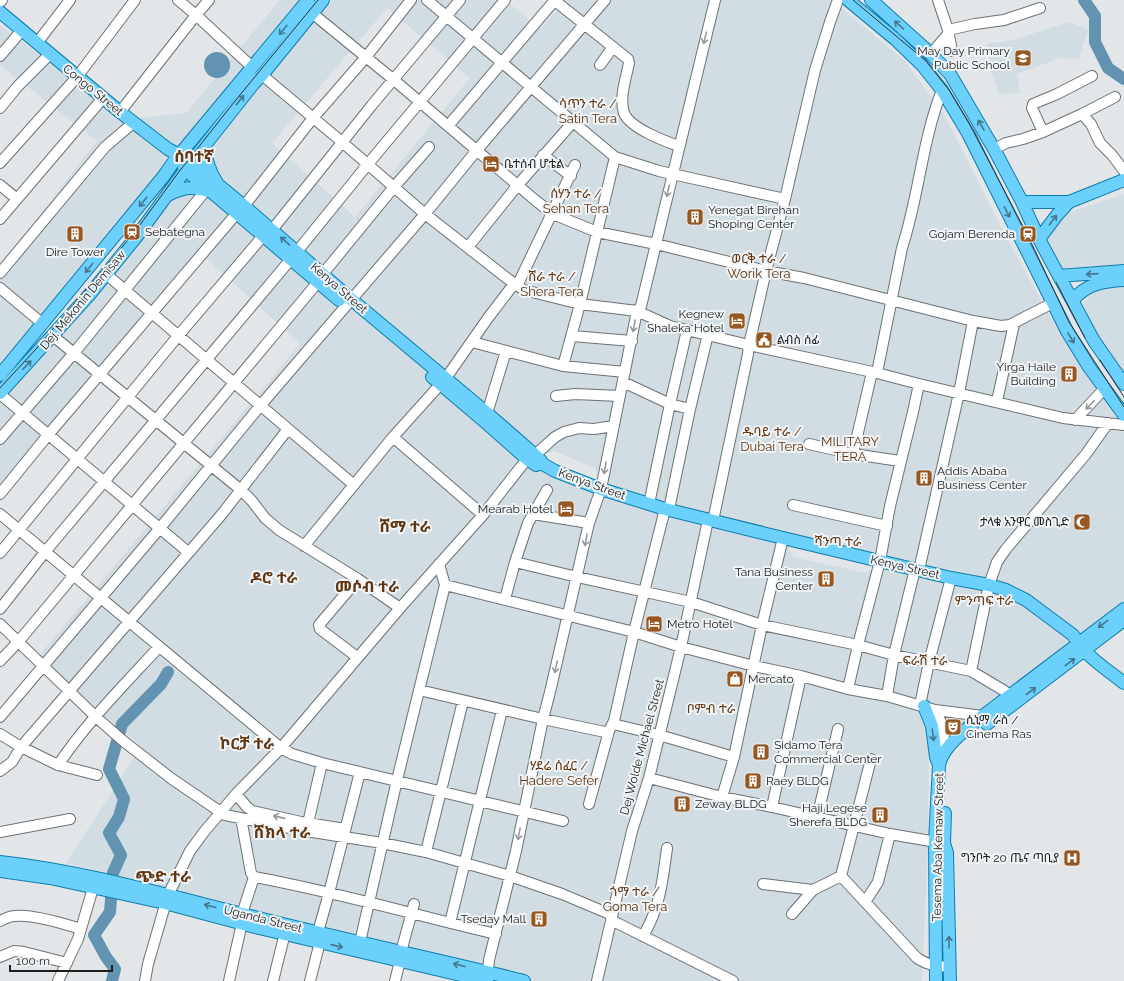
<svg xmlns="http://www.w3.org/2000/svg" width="1124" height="981" viewBox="0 0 1124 981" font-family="Raleway,'Noto Sans Ethiopic',sans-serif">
<rect width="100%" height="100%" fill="#e3e6e9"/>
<path fill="#d1dce3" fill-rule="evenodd" d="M 280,0 L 304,0 L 179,152 L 137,118 L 186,113 Z
M 332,0 L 505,0 L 541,29 L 565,0 L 832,0 L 905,61 L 945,116 L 1000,225 L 1045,308 L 1116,413 L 1124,421 L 1124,606 L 954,736 L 929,750 L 928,847 L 922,981 L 532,981 L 66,863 L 141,747 L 38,657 L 300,344 L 199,252 L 0,491 L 0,401 L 187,171 ZM 387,8 L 470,78 L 355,217 L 272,143 ZM 442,383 L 532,458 L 554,451 L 595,468 L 604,494 L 531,459 L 443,383 L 309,534 L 274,578 L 309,533 ZM 786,541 L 882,564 L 865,573 L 793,557 Z
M 1068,22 L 1088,29 L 1079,59 L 1060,58 L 1017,74 L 1020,93 L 999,94 L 990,66 L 987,44 L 1013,40 Z
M 0,25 L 166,153 L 172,160 L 43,313 L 0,367 L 0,266 L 97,141 L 0,65 Z
M 1124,194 L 1124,264 L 1062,276 L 1034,224 Z
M 1124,281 L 1124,382 L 1097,342 L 1083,303 L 1091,295 L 1113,282 Z"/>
<path fill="#6293b1" d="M204 65a13 13 0 1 1 26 0a13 13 0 1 1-26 0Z"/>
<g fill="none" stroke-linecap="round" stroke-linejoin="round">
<path stroke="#6293b1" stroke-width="12" d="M 1084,0 L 1095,16 L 1095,42 L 1108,68 L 1124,79
M 112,981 L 115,969 L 106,957 L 94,935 L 110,912 L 113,873 L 121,855 L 109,833 L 119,817 L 124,799 L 109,769 L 122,724 L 161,684 L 168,672"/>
<g stroke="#6e7173" stroke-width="12">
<path id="minor" d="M 178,0 L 196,15 L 252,67
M 427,0 L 615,157 L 659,171 L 785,199
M 554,0 L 628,59 L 629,63 C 626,78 619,98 624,113 C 630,128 664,141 679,146
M 938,0 L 948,30 L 952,51
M 0,2 L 2,0
M 312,13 L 394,80 L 535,200 L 553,214 L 597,232 L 656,244 L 766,271 L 804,278 L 973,321 L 1001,326 L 1010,325 L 1027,316 L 1053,303
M 948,30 L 975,24 L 1004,20 L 1040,8
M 37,43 L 70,0
M 931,54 L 948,34
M 0,56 L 22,30
M 600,65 L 613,47
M 262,75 L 342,142 L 425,214 L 508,279 L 524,290 L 580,304 L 637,311 L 670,326 L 749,345 L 877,373 L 919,384 L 1063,418 L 1124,425
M 0,108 L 18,86 L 50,54
M 120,112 L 196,15 L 209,0
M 1082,114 L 1091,124 L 1100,143 L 1112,155 L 1124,171
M 448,126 L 555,0
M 1043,132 L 1032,108 L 1033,104 L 1057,94 L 1092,76
M 994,149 L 1006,143 L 1023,139 L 1043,132 L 1082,114 L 1115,97
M 543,155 L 571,176
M 0,163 L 77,77 L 135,0
M 0,185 L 17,199
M 244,206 L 313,118 L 366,57 L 411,0
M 0,219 L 103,98
M 272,230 L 372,105 L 460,0
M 468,247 L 517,186 L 573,122
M 0,273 L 105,147 L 133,123
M 106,274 L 354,485
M 322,275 L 394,187 L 429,147
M 517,286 L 575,165
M 0,288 L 43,324
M 53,336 L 241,490 L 252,501 L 265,518 L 279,530 L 358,579 L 400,608
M 572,336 L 632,341
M 472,342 L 563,366 L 625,372
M 563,366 L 580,304 L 615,157
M 877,373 L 902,248 C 919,196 922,141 942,90
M 623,382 L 670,404 L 690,409
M 0,394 L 188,552
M 556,396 L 575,394 L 620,396
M 997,401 L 1014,324
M 485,420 L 506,351
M 1075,420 L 1104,389
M 393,437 L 483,515
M 0,439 L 74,353 L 206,190
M 809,444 L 853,454 L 900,461
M 853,454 L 872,372
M 535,455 L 555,437 L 564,432 L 579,428 L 594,429 L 614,426
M 0,494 L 48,435 L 237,213
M 649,504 L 670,404 L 687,330
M 793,505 L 887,526
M 669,509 L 690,409 L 708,334
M 0,514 L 281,748 L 292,754 L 322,763 L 563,821
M 533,514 L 589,523
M 713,521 L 748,354 L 749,345 L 766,271 L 785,199 L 815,70 L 830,22 L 838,0
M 304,546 L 393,437 L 446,378 L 488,318 L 514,284
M 0,553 L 178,336 L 263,236
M 515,562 L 577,577 L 691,602 L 762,625 L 858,645 L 894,655 L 971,671 L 1003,690 L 1010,695 L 1014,701
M 439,564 L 445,585
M 919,570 L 959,393 L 973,321
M 505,599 L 515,562 L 528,523 L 547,490
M 0,609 L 45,552 L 291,259 L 368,164 L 505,0
M 0,624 L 96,717 L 122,740 L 172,779 L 225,815 L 300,830 L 382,843 L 426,852 L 510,876 L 562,894 L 612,915
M 357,657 L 320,629 L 319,625 L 358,579
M 0,661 L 19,641 L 318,282
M 971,671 L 989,585 L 997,562 L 1006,549 L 1086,454 L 1108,423
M 848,689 L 858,645 L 880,561 L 890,506 L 913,412 L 919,384
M 419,690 L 543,719 L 605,732 L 609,731 L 614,721 L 634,632 L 665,509
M 887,696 L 894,655 L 915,569
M 920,705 L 929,662 L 951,578
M 935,710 C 943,723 944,736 945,751
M 0,717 L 160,528 L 260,406 L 425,214 L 477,150 L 605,0
M 613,724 L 659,735 L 734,757
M 0,734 L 21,747 L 58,765 L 97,775
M 58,765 C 87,722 124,685 159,647
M 0,771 L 12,762 L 21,747 L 222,514 L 288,429
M 649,778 L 722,797 L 772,807 L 890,834 L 942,843
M 236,794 L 247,807 L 252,811 L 301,822 L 345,829
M 722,797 L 734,757 L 762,625 L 783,538
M 589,804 L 609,731
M 772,807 L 801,676
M 241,818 L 251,873 L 254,877 C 336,892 415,915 496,934
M 817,818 L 838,729
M 308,823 L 322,763
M 0,832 L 70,819
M 426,852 L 463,701
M 841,876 L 917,958 C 927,965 937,966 949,967
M 841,876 L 871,759
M 763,884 L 813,890
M 865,902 L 878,882 L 890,834
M 242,914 L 254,877
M 792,914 L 813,890 L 841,876
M 611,920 L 733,981
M 0,921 C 4,919 10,916 15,916 C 32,914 65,924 81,929
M 450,923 L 502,710
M 318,932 L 329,893 L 360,772
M 643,936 C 660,908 663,879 667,848
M 360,942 L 397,780 L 445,585 L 634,632 L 681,647 L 754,666 L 801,676 L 848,689 L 887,696 L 935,710 L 983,716
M 401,952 L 414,904
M 0,957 L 14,951 L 24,952 L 67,963
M 487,979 L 489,960 L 516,851 L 543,719 L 550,692 L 589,523 L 601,489 L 637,311 L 641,306 L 715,0
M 58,981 L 78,939 L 93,888
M 145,981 L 148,964 L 168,895 L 190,851 L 204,832 L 236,794 L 281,748 L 400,608 L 483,515 L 527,459
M 229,981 L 242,923
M 273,981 L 285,933
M 310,981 L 320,942
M 395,981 L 400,961
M 597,981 L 632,831 L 649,778 L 681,647 L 708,520"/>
</g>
<g stroke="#0f7dab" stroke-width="14">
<path id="major" d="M 848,0 L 895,39 L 922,65 L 942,90 L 969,135 L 1067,331 L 1089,367 L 1124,415
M 871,0 L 931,54 L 950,74 L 994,149 L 1022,202 L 1039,239 L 1094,341 L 1124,384
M 0,12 L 120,112 L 168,149 L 179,155 L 206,175 L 244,206 L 352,300 L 487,413 L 535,455 L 541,461 L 541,463 L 555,471 L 601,489 L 665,509 L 783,538 L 951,578 L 989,585 L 1006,590 L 1026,600 L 1073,635 C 1084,655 1106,669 1124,683
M 205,145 C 205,158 210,172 217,183
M 184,168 L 201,183 L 339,300
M 168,195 C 184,187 192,186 208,191
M 1022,202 L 1069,202 L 1124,180
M 1039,239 L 1057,215 L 1069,202
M 1059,276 L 1124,271
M 1073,300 C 1086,284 1104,281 1124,280
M 0,375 L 163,177 L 175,160 L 308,0
M 432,377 L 484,421 L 527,459 L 536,465 L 541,463
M 0,393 L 90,294 L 137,236 L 186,169 L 254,83 L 262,75 L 323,0
M 924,706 L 932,726 L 936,757 L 939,765
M 987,724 L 1124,620
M 945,813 L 944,843 L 947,853 L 950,981
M 0,862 C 82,871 162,894 242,914 C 336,938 431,958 524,981
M 0,871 L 50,878 L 165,903 L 259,928 L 487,981
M 936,981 L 935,841 L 939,765 C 943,747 961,734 975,722 L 1124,609"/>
</g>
<use href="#minor" stroke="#fff" stroke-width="10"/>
<use href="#major" stroke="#6bd0fb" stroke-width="12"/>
<path stroke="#313233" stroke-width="1" d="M 853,0 L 926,61 L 949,90 L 970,125 L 1028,236 L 1069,322 L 1124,407
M 1056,282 L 1085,338
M 1100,360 L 1124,397
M 0,388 L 36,349 L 134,233 L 178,173 L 235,101 L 318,0"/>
</g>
<defs><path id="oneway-shaft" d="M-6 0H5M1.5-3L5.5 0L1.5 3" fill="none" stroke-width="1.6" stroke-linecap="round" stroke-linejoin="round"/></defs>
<g stroke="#44768c">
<use href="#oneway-shaft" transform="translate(899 25) rotate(-138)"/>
<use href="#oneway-shaft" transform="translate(283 30) rotate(130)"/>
<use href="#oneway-shaft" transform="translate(240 100) rotate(-52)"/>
<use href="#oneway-shaft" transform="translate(981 125) rotate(-120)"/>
<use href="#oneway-shaft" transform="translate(143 202) rotate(129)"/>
<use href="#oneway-shaft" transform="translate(1007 212) rotate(63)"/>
<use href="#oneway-shaft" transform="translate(1053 220) rotate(-53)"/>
<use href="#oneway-shaft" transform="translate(285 241) rotate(-139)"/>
<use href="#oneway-shaft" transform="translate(89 268) rotate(129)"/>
<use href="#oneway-shaft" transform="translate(1092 274) rotate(176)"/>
<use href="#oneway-shaft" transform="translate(1071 338) rotate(59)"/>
<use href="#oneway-shaft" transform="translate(27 365) rotate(-46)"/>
<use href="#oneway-shaft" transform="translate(1103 624) rotate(143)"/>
<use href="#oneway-shaft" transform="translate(1070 662) rotate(-36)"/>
<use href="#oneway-shaft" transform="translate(1031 691) rotate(-37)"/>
<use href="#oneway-shaft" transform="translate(933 735) rotate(83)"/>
<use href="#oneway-shaft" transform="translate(210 906) rotate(-165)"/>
<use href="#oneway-shaft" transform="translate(949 942) rotate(-91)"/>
<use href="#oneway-shaft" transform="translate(337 946) rotate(13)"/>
<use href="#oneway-shaft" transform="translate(459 965) rotate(-166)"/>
</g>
<g stroke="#999">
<use href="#oneway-shaft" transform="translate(705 38) rotate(104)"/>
<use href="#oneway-shaft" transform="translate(668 191) rotate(103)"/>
<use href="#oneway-shaft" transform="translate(634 326) rotate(101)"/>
<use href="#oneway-shaft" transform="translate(1090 405) rotate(134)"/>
<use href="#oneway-shaft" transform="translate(605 468) rotate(101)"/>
<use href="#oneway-shaft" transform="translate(586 540) rotate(102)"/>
<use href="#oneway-shaft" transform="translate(556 667) rotate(102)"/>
<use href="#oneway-shaft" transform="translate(279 817) rotate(-167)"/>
<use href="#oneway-shaft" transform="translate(519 834) rotate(101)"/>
</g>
<defs>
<g id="school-square" transform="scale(0.9)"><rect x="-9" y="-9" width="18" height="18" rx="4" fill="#975721" stroke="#f0f4f6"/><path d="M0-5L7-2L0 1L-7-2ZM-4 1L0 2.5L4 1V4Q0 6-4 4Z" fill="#fff"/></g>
<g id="hotel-square" transform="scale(0.9)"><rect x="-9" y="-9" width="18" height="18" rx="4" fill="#975721" stroke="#f0f4f6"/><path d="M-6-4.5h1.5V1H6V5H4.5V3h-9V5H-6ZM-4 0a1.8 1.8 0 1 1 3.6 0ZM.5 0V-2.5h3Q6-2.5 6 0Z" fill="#fff"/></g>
<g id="building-square" transform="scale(0.9)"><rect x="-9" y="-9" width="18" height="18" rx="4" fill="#975721" stroke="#f0f4f6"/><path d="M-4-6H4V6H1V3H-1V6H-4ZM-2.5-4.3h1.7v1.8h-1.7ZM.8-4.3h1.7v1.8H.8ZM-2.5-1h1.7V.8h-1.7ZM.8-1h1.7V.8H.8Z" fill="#fff"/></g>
<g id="station-square" transform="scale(0.9)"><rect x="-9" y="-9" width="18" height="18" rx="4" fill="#975721" stroke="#f0f4f6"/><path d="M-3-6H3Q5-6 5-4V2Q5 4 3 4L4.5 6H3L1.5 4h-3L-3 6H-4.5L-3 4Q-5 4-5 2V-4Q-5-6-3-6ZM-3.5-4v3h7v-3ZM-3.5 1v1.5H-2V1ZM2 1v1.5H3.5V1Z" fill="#fff"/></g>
<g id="civic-square" transform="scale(0.9)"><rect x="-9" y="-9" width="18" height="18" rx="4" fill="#975721" stroke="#f0f4f6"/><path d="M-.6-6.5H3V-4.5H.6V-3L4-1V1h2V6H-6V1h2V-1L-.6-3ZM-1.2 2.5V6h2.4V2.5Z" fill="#fff"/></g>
<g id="mosque-square" transform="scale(0.9)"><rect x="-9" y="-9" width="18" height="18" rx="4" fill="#975721" stroke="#f0f4f6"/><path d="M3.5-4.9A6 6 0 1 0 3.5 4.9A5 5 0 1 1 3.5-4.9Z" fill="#fff"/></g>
<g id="shop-square" transform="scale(0.9)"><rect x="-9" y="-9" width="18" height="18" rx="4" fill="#975721" stroke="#f0f4f6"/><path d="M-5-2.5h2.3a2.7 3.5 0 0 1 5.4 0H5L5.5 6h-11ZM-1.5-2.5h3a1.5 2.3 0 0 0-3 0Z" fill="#fff"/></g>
<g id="theatre-square" transform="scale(0.9)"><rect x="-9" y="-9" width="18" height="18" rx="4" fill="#975721" stroke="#f0f4f6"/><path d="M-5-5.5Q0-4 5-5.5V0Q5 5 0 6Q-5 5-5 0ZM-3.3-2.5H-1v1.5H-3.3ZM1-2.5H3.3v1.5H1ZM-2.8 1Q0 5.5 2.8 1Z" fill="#fff"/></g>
<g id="hospital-square" transform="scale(0.9)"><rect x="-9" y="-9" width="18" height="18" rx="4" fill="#975721" stroke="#f0f4f6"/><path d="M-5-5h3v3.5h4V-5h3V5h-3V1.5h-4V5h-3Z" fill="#fff"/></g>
</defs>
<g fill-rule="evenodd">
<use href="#school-square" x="1023" y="58"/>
<use href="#hotel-square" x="491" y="164"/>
<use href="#building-square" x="695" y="217"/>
<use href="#station-square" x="132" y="232"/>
<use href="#building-square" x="75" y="234"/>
<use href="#station-square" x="1028" y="234"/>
<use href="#hotel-square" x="737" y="321"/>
<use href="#civic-square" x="764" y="340"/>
<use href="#building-square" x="1069" y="374"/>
<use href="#building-square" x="924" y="478"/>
<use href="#hotel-square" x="566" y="509"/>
<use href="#mosque-square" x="1082" y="522"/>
<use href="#building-square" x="826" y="579"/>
<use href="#hotel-square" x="654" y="624"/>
<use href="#shop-square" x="735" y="679"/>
<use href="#theatre-square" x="953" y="727"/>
<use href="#building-square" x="761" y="752"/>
<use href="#building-square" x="753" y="781"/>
<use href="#building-square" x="682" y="804"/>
<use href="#building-square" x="880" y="815"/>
<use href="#hospital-square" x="1072" y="858"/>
<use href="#building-square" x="539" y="919"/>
</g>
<g text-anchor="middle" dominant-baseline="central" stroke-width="4" stroke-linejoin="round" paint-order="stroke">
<g font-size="12" fill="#1c1d1d" stroke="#f0f4f6" text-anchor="start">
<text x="1010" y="51" text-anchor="end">May Day Primary<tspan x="1010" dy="14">Public School</tspan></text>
<text x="504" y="164">ቤተሰብ ሆቴል</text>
<text x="708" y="210">Yenegat Birehan<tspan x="708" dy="14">Shoping Center</tspan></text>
<text x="145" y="232">Sebategna</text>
<text x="1015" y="234" text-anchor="end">Gojam Berenda</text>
<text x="75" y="252" text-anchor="middle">Dire Tower</text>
<text x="724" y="314" text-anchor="end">Kegnew<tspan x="724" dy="14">Shaleka Hotel</tspan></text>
<text x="777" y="340">ልብስ ሰፊ</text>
<text x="1056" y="367" text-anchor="end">Yirga Haile<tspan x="1056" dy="14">Building</tspan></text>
<text x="937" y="471">Addis Ababa<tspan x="937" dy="14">Business Center</tspan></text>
<text x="553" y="509" text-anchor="end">Mearab Hotel</text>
<text x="1069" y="522" text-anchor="end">ታላቁ አንዋር መስጊድ</text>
<text x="813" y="572" text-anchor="end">Tana Business<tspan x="813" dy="14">Center</tspan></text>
<text x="667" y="624">Metro Hotel</text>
<text x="748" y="679">Mercato</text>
<text x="966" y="720">ሲኒማ ራስ /<tspan x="966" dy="14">Cinema Ras</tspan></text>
<text x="774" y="745">Sidamo Tera<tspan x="774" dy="14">Commercial Center</tspan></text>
<text x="766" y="781">Raey BLDG</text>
<text x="695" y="804">Zeway BLDG</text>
<text x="867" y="808" text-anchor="end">Haji Legese<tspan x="867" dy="14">Sherefa BLDG</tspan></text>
<text x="1059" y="858" text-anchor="end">ግንቦት 20 ጤና ጣቢያ</text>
<text x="526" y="919" text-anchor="end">Tseday Mall</text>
</g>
<g font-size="12" fill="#1c1d1d" stroke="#f0f4f6">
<text transform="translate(93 90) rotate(39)">Congo Street</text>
<text transform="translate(339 288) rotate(41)">Kenya Street</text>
<text transform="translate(83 300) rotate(-50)">Dej. Mekonin Demisaw</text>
<text transform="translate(592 484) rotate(20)">Kenya Street</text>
<text transform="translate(905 567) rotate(13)">Kenya Street</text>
<text transform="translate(642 747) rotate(-75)">Dej Wolde Michael Street</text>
<text transform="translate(938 847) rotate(-89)">Tesema Aba Kemaw Street</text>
<text transform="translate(263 919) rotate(14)">Uganda Street</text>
</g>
<g font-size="13" fill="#623611" stroke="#f0f4f6">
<text x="588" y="103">ሳጥን ተራ /<tspan x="588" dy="15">Satin Tera</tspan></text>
<text x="576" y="193">ሰሃን ተራ /<tspan x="576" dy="15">Sehan Tera</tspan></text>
<text x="759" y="258">ወርቅ ተራ /<tspan x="759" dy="15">Worik Tera</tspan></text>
<text x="552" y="276">ሸራ ተራ /<tspan x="552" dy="15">Shera Tera</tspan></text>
<text x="772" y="431">ዱባይ ተራ /<tspan x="772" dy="15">Dubai Tera</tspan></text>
<text x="850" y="441">MILITARY<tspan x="850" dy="15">TERA</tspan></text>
<text x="838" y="541">ሻንጣ ተራ</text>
<text x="984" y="600">ምንጣፍ ተራ</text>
<text x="925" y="660">ፍራሽ ተራ</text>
<text x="711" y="708">ቦምብ ተራ</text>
<text x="559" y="765">ሃደሬ ሰፈር /<tspan x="559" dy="15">Hadere Sefer</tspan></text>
<text x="635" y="891">ጎማ ተራ /<tspan x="635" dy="15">Goma Tera</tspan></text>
</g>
<g font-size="16" font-weight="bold" fill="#623611" stroke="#f0f4f6">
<text x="194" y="156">ሰባተኛ</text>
<text x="405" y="526">ሸማ ተራ</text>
<text x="274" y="577">ዶሮ ተራ</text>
<text x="367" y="586">መሶብ ተራ</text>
<text x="247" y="743">ኮርቻ ተራ</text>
<text x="282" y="832">ሸክላ ተራ</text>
<text x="163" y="876">ጭድ ተራ</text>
</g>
</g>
<path d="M10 965v6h102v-6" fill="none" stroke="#1c1d1d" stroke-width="2"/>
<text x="16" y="965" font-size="12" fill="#1c1d1d" stroke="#f0f4f6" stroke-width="3" paint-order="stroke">100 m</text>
</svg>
